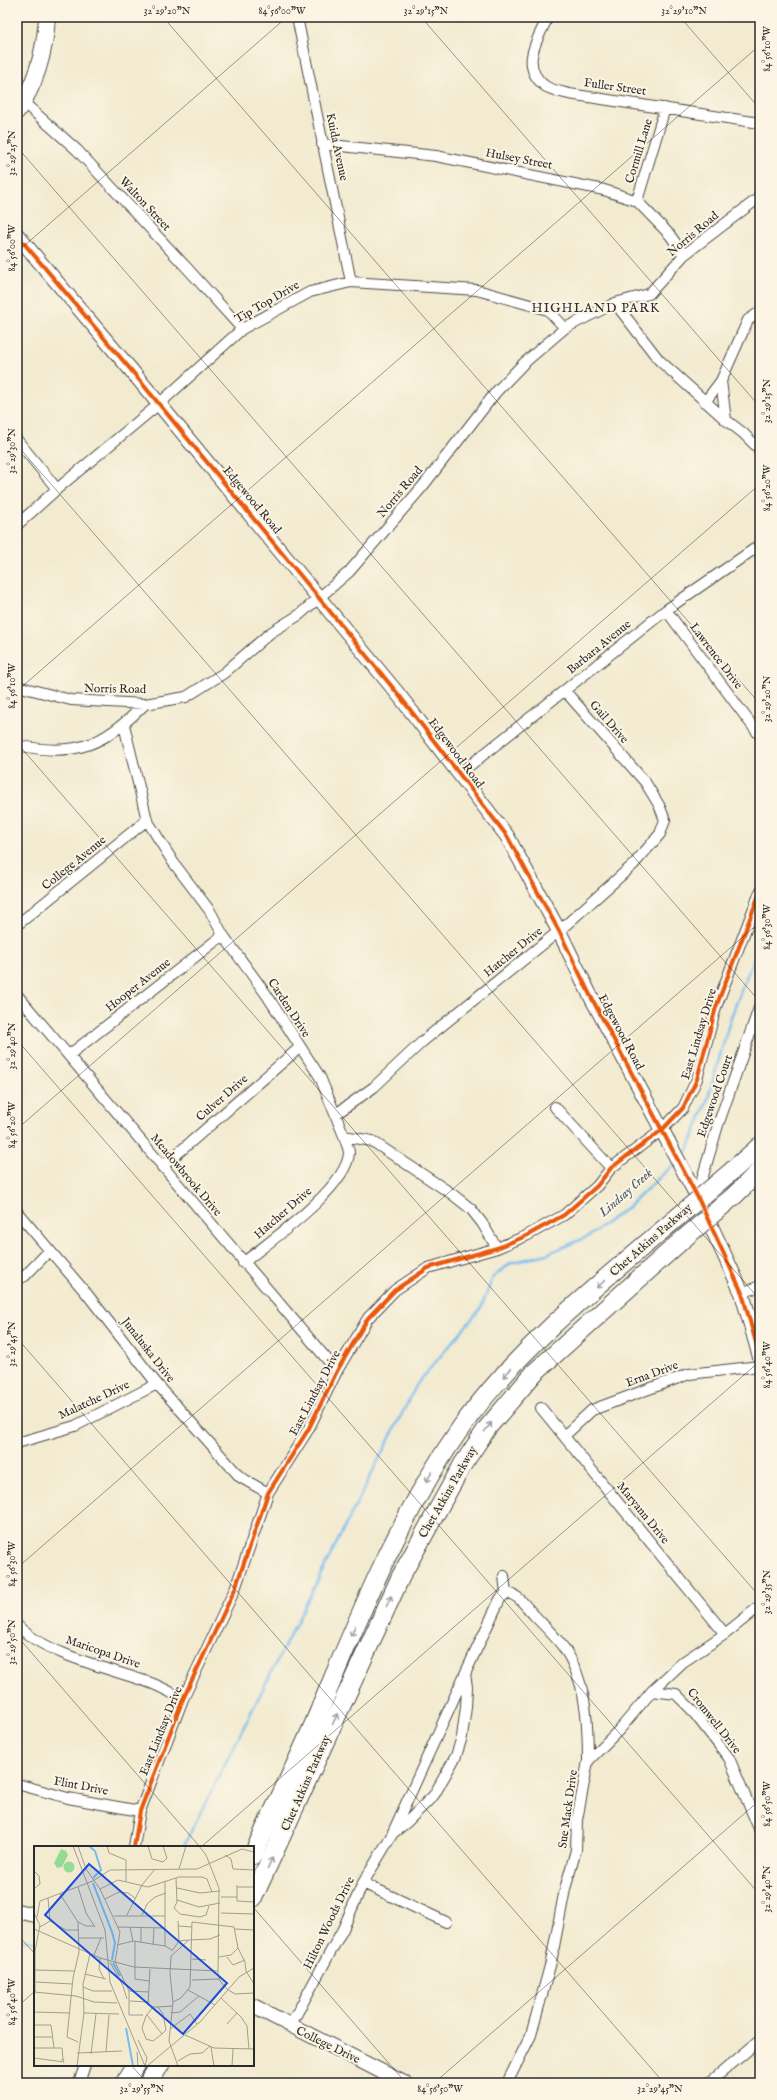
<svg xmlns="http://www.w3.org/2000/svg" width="777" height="2100" viewBox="0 0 777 2100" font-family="'IM FELL English',serif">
<rect width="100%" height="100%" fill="#fcf5e5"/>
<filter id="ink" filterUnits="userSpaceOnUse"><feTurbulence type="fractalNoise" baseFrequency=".025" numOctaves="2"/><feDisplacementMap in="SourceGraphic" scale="8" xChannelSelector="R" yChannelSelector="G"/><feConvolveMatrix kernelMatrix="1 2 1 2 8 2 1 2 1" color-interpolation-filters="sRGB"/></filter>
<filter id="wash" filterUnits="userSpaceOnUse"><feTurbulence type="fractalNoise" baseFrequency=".012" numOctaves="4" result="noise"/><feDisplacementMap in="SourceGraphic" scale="16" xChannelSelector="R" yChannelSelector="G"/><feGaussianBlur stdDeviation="0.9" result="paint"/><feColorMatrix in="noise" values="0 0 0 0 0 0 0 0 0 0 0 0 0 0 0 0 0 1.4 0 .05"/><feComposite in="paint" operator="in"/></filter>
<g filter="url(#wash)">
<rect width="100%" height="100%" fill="#f2ebd0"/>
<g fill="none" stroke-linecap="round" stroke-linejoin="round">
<path stroke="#79bcef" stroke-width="2.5" d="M 681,1157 L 688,1150 L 707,1101 L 731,1017 L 760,942
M 183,1847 L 417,1384 L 481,1308 L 493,1277 L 511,1263 L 547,1254 L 589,1236 L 628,1207 L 675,1163
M 17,1939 L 35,1941"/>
</g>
</g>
<g filter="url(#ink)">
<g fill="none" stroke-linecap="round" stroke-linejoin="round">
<g stroke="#494844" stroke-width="12">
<path id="street" d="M 297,17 L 351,282
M 548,17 C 537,40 519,66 545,86 C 551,90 562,92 569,94 L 760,123
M 23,102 L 77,150 L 187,268 L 242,329
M 322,144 L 436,156 L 604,190 L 637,201 L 670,235 L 684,255
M 637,201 L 665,108
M 615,303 L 659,360 L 726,420
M 760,312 L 748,320 L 721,381 L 726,420 L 743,433 L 760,450
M 705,402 L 721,381
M 17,440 L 57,489
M 17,525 L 57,489 L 159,404 L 242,329 L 310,292 L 351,282 L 477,290 L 548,310 L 565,328
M 666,610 L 760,736
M 17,686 L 71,700 L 145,704 L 186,697 L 224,673 L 270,633 L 299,615 L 349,572 L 423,486 L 496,392 L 524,363 L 565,328 L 615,303 L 649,294 L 684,255 L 760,197
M 124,725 L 147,820 L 173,862 L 210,911 L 223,935 L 266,994 L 320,1077 L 344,1136 L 372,1141 L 452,1194 L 471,1209 L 482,1223 L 497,1248
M 17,745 C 76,758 104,745 145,704
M 459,774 L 666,610 L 760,545
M 17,925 L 147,820
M 17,995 L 337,1371
M 69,1055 L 223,935
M 555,1107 L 611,1168
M 336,1114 L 374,1087 L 423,1041 L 559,931 L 634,864 L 660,834 L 665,820 L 659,805 L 645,782 L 565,691
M 162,1167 L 299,1048
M 697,1196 L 718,1125 L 760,1005
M 17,1212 L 87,1294 L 157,1384 L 240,1477 L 268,1493
M 243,1263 C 270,1241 347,1188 349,1153 C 349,1148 345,1141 344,1136
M 17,1280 L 25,1276 L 49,1251
M 742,1293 L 760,1286
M 541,1408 L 725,1634
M 564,1436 L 592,1410 L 689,1374 L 760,1366
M 17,1443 L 75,1426 L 157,1384
M 506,1593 C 519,1594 525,1606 534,1615 C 547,1629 564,1644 572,1662 C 587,1692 588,1728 588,1761
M 17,1625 C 44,1654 111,1669 148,1682 C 160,1686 172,1693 183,1699
M 652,1691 L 676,1694 L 691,1709 L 729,1758 L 760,1831
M 17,1784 L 68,1798 L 140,1811
M 393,1832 L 465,1674
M 134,1847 L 140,1811 L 183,1699 L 235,1589 L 268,1493 L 308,1430 L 337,1371 L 368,1318 L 395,1290 L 428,1268 L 497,1248 L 526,1236 L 564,1215 L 597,1186 L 611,1168 L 662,1130 L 683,1108 L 697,1079 L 716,1007 L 760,892
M 363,1883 L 446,1922
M 290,2026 L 343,1929 L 363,1883 L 393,1833 L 407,1822 L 434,1795 L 456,1756 L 462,1737 L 466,1707 L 467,1687 L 465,1674 L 500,1599 L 506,1593 L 504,1576
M 79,2083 L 85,2065
M 507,2083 L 531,2035 L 551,1962 L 565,1889 L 576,1850 L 577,1820 L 588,1761 L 620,1729 L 652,1691 L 683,1662 L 725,1634 L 760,1606
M 709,2083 L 760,2040"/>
</g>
<g stroke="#494844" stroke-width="16">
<path id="secondary" d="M 17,235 L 131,370 L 398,694 L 507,836 L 559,931 L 589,993 L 697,1196 L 742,1293 L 760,1357
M 17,1911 L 35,1915
M 253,2006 L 404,2083"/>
</g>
<g stroke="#494844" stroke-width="18">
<path id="primary" d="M 17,111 C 37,83 45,50 47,17"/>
</g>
<g stroke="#494844" stroke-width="20">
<path id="highway" d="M 733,1170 L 760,1146
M 735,1195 L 760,1170
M 253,1855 C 273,1810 296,1766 315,1721 C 358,1619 398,1517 462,1426 C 519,1347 599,1284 673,1221
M 253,1898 L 401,1576 L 463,1464 L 488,1427 L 535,1372 L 681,1241
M 125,2083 L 136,2065
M 148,2083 L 160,2065"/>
</g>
<use href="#street" stroke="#fff" stroke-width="10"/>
<use href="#secondary" stroke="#fff" stroke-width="14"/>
<use href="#primary" stroke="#fff" stroke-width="16"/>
<use href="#highway" stroke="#fff" stroke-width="18"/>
<g stroke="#494844" stroke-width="20" stroke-linecap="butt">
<path id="highway-bridge" d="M 673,1221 L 733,1170
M 681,1241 L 735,1195"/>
</g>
<use href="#highway-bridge" stroke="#fff" stroke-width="18"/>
<g stroke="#fcf5e5" stroke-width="6">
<path id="cycleway" d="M 17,235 L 131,370 L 398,694 L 507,836 L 559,931 L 589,993 L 697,1196 L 742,1293 L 760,1357
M 134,1847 L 140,1811 L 183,1699 L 235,1589 L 268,1493 L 308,1430 L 337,1371 L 368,1318 L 395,1290 L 428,1268 L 497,1248 L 526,1236 L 564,1215 L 597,1186 L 611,1168 L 662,1130 L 683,1108 L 697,1079 L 716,1007 L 760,892"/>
</g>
<use href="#cycleway" stroke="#e8590c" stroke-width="4"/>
</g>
<defs><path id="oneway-shaft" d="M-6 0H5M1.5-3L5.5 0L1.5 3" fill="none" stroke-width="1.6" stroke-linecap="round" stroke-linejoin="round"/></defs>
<g stroke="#a0a0a0">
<use href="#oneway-shaft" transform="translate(601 1284) rotate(138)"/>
<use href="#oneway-shaft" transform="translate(507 1373) rotate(133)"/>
<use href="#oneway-shaft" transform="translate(488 1427) rotate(-53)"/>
<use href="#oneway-shaft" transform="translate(429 1477) rotate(120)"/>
<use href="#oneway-shaft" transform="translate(389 1601) rotate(-65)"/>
<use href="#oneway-shaft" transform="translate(353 1631) rotate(113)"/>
<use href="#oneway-shaft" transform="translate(335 1719) rotate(-66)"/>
<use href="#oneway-shaft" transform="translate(270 1863) rotate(-65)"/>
</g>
</g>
<path fill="none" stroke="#2b2b2b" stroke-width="1" stroke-opacity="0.45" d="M 163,17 L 760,704M 421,17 L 760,407M 680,17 L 760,109M 17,147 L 760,1002M 17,252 L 287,17M 17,445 L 760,1300M 17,691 L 760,45M 17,743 L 760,1597M 17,1040 L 760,1895M 17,1129 L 760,484M 17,1338 L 664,2083M 17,1568 L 760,922M 17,1636 L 200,1847M 201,1847 L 760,1361M 253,1907 L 406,2083M 17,1934 L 35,1954M 17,2007 L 35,1991M 131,2065 L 147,2083M 434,2083 L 760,1800"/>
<g text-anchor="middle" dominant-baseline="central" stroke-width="4" stroke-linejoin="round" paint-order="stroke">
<g font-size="12" fill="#2b2b2b" stroke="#fcf5e5">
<text transform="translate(615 87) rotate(8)">Fuller Street</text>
<text transform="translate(337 147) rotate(78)">Kuida Avenue</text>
<text transform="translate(639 151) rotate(-73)">Cormill Lane</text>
<text transform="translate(519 159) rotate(11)">Hulsey Street</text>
<text transform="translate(145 204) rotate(47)">Walton Street</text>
<text transform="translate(693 234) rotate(-40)">Norris Road</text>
<text transform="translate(267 302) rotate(-30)">Tip Top Drive</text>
<text transform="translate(400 492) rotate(-50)">Norris Road</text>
<text transform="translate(252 500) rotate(50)">Edgewood Road</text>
<text transform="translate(599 647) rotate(-39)">Barbara Avenue</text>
<text transform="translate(716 656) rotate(53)">Lawrence Drive</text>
<text transform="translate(115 689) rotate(1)">Norris Road</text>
<text transform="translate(609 722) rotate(49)">Gail Drive</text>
<text transform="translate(456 753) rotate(53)">Edgewood Road</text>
<text transform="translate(74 863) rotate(-39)">College Avenue</text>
<text transform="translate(513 952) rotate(-39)">Hatcher Drive</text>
<text transform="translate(138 985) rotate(-38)">Hooper Avenue</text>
<text transform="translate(289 1008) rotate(57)">Carden Drive</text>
<text transform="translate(621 1032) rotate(62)">Edgewood Road</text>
<text transform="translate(699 1034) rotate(-73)">East Lindsay Drive</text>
<text transform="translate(715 1096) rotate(-71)">Edgewood Court</text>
<text transform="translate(222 1098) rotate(-41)">Culver Drive</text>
<text transform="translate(186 1175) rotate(50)">Meadowbrook Drive</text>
<text transform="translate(283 1213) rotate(-41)">Hatcher Drive</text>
<text transform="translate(651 1240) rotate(-41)">Chet Atkins Parkway</text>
<text transform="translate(148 1350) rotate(52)">Junaluska Drive</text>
<text transform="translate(652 1374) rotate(-20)">Erna Drive</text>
<text transform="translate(315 1393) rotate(-62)">East Lindsay Drive</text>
<text transform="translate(94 1400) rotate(-25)">Malatche Drive</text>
<text transform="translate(448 1492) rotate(-60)">Chet Atkins Parkway</text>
<text transform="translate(643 1513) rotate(51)">Maryann Drive</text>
<text transform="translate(103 1652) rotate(19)">Maricopa Drive</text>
<text transform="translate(714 1721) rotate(52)">Cromwell Drive</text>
<text transform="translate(161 1731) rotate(-68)">East Lindsay Drive</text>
<text transform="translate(306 1783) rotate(-66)">Chet Atkins Parkway</text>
<text transform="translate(81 1786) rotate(11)">Flint Drive</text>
<text transform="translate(568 1809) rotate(-82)">Sue Mack Drive</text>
<text transform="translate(329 1923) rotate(-64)">Hilton Woods Drive</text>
<text transform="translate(328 2045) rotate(26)">College Drive</text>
</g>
<g font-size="13" letter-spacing="1" fill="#2b2b2b" stroke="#fcf5e5">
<text x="596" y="308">HIGHLAND PARK</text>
</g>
<g font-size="13" font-style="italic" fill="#425666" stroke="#fcf5e5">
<text transform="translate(626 1193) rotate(-41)">Lindsay Creek</text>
</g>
</g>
<g transform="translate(34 1846)">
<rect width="220" height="220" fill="#f2ebd0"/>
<path d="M 27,3 L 32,5 L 34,9 L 28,21 L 23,22 L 20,17 ZM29.5 21a5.5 5.5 0 1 1 11 0a5.5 5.5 0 1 1-11 0Z" fill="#94db94"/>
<path fill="none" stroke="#79bcef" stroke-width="2" d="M 55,0 L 61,5 L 67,24 L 59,32M 59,37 L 78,86 L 81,97 L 78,114M 79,117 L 86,130M 92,182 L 99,220"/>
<path fill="none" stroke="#a29e8e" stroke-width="1" d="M 39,0 L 71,84 L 76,136 L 111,220M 44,0 L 52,23 L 66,43 L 86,86 L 81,116 L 95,145 L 95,169 L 109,169M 73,0 L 75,7 L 92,14 L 92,35M 114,0 L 118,13 L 129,16 L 133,12 L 129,0M 165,0 L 172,9 L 185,42 L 184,128 L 186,135 L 193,143M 208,3 L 220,6M 191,9 L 197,13 L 199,23 L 220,24M 145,23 L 152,0M 0,25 L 5,30 L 6,38 L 0,43M 203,39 L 203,55 L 220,56M 44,41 L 52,67 L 61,81M 203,41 L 220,41M 143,42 L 166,47 L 186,45M 66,43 L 84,34 L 114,41 L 145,31 L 168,31 L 173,33 L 178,46M 26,48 L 44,76 L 45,106 L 39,132 L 33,191 L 44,196M 187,51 L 203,51M 71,53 L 85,46 L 94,47 L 101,52M 143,54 L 165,61 L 186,57M 6,55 L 59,35 L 76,24 L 163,23 L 208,3M 140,62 L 146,68 L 166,71 L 172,69 L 175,60M 140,62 L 143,56 L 142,32M 0,67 L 6,79 L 1,105 L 1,146M 187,67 L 220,68M 93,69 L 108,39 L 121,23M 108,69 L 113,58 L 121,51 L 132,47M 80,70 L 131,70M 3,71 L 6,55M 16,75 L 32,84 L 45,84M 144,75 L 145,95M 44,76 L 52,80 L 60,80M 144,80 L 158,81M 6,81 L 16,75 L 14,52M 84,81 L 131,82M 96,81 L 99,95M 107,81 L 107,97M 0,83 L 66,112 L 100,121 L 184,125M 201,83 L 220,84M 45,92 L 70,92M 101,96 L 101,133 L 115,135M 83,99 L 99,95 L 131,100 L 138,104M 119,99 L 120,82M 131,100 L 131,35M 204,102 L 211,116 L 212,125 L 220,138M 138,105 L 145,95 L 154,94M 60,109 L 67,92M 193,111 L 199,119 L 211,114M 66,112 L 65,123 L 70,133M 158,113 L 172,114M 76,116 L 89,140 L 93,153M 0,124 L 40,125M 51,128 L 72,133M 158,134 L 185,133M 2,136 L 38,138M 49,141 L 59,145 L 78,145M 193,143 L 201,148 L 220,147M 154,144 L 181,159M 95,145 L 115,146M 0,146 L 42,150 L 60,156 L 83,157M 187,152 L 207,171 L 213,180 L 215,203M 96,155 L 114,156M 139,156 L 147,152 L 156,141 L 158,76 L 200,81 L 204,102 L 197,109 L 185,111M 114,159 L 116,123M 124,161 L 138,160M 0,166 L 36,167M 50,167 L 85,168M 137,167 L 146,166 L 165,150M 113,169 L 128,188 L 119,195 L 112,193 L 108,182 L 112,170 L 119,161 L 124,161 L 129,168 L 132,184 L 128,188M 193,178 L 203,167M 0,179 L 17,179 L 20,202M 136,183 L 156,168 L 163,178M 151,189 L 180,202 L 220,203M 0,191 L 19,191M 104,194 L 113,212 L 111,220M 177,201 L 180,220M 0,202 L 28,202 L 29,213 L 27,214M 72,206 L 75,169M 103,206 L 104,220M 43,207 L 88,205M 57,208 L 62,168M 0,212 L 30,216 L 29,213M 144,215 L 156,208 L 168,207 L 176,200M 43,220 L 50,167 L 49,138 L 56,108M 113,220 L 166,176 L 205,131 L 220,122M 144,220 L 135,195 L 139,156 L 136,128 L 137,110 L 155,94 L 176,93 L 186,89M 198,220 L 199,203"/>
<path fill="#1d4ed8" fill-opacity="0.15" stroke="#1d4ed8" stroke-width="2" d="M 55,18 L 193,137 L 149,188 L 11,69 Z"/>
<rect width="220" height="220" fill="none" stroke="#2b2b2b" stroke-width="2"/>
</g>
<rect width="777" height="2100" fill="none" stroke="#fcf5e5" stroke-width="44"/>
<rect x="22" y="22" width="733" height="2056" fill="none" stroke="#2b2b2b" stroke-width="1.5"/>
<g font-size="10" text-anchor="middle" fill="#2b2b2b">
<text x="167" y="14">32°29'20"N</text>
<text x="282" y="14">84°56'00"W</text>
<text x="426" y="14">32°29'15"N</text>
<text x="684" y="14">32°29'10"N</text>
<text transform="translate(766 49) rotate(-90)" y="4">84°56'10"W</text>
<text transform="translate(11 153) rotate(-90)" y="4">32°29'25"N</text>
<text transform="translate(11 248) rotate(-90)" y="4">84°56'00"W</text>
<text transform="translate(766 401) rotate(-90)" y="4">32°29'15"N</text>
<text transform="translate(11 451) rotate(-90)" y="4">32°29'30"N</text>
<text transform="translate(766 488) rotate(-90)" y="4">84°56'20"W</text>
<text transform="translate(11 686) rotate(-90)" y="4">84°56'10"W</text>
<text transform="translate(766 699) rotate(-90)" y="4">32°29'20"N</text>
<text transform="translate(766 927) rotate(-90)" y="4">84°56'30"W</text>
<text transform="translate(11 1046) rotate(-90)" y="4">32°29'40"N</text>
<text transform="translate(11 1125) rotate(-90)" y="4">84°56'20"W</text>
<text transform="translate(11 1344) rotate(-90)" y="4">32°29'45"N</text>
<text transform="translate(766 1365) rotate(-90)" y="4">84°56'40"W</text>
<text transform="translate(11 1564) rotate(-90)" y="4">84°56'30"W</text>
<text transform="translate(766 1592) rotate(-90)" y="4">32°29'35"N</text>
<text transform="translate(11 1642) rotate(-90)" y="4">32°29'50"N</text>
<text transform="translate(766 1804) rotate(-90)" y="4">84°56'50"W</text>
<text transform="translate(766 1889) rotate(-90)" y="4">32°29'40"N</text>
<text transform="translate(11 2002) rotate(-90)" y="4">84°56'40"W</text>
<text x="142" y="2092">32°29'55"N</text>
<text x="440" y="2092">84°56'50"W</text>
<text x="660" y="2092">32°29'45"N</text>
</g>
</svg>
